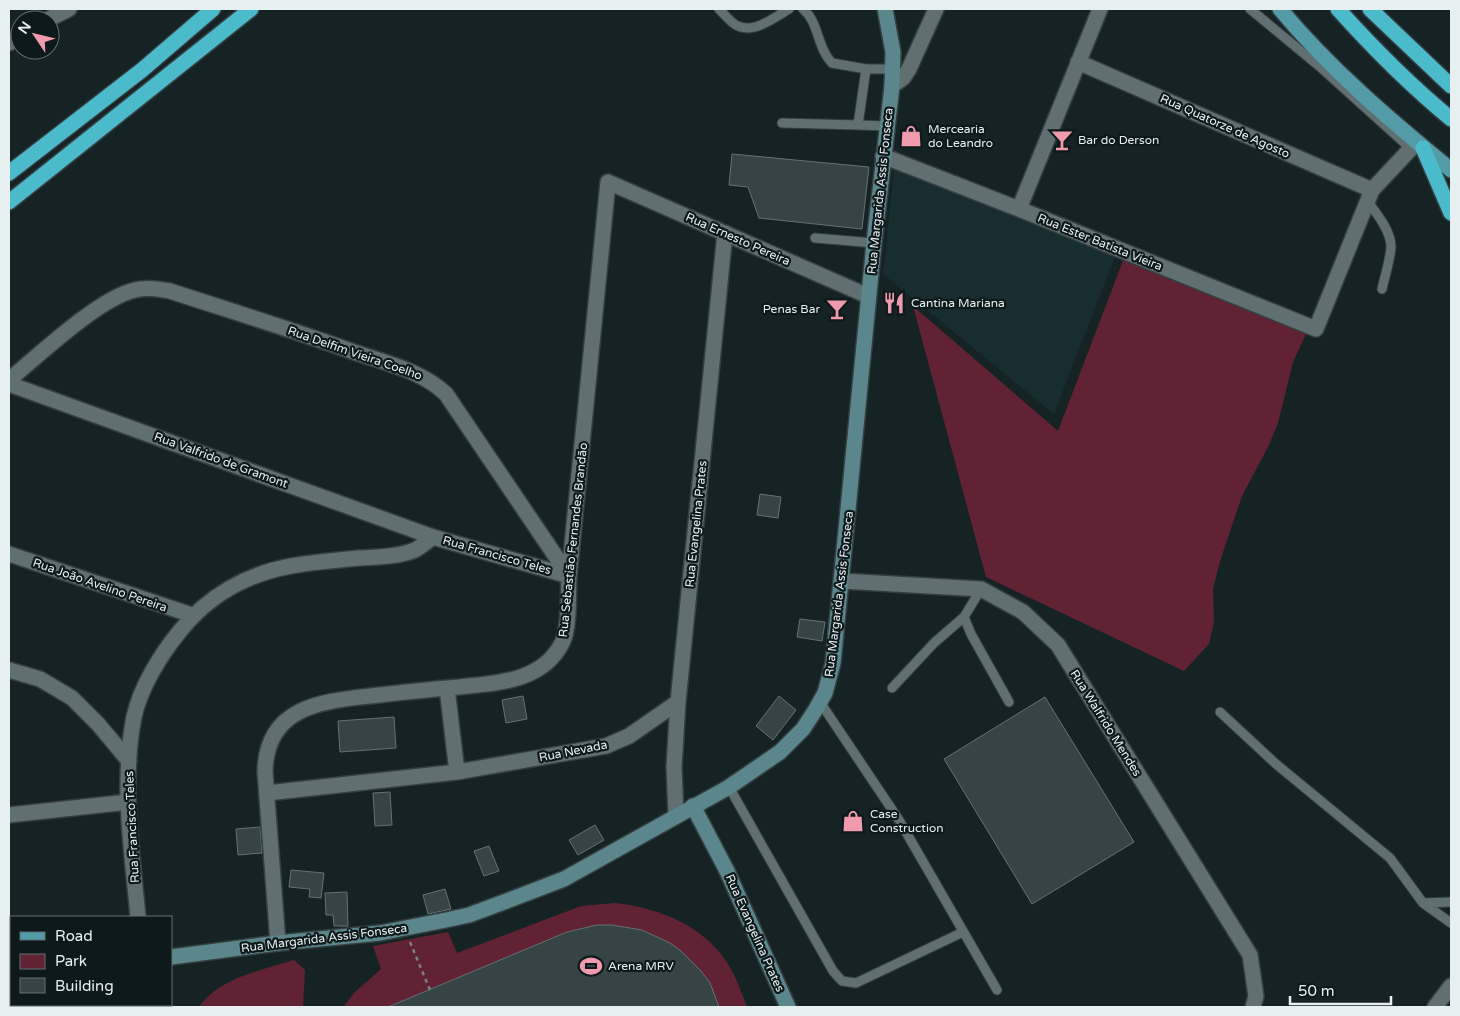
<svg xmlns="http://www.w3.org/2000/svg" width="1460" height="1016" viewBox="0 0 1460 1016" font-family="'Varela Round',sans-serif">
<rect width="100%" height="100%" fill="#162325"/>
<path fill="#172d30" d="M 894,168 L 1116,254 L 1054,414 L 883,274 Z"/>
<path fill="#612233" d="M 1124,258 L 1306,334 L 1293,362 L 1278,423 L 1268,447 L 1242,496 L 1221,558 L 1213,588 L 1214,622 L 1209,644 L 1184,671 L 986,577 L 913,306 L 1058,431 Z
M 615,903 C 661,908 710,928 732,971 C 738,982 742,995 747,1007 L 343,1007 L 354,993 L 381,969 L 373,946 L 448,932 L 457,953 L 581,906 Z
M 294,960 L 305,970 L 303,1007 L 199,1007 C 219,978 262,970 294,960 Z"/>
<path fill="#374446" stroke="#647274" d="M 732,154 L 869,167 L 862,229 L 759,218 L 748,187 L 729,185 Z
M 760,494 L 781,497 L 778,518 L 757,515 Z
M 800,619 L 825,622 L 822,641 L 797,637 Z
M 523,696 L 527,719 L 506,723 L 502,700 Z
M 779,696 L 796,710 L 773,740 L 756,726 Z
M 1045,697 L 1134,842 L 1032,904 L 944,759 Z
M 394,717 L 396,748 L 340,752 L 338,721 Z
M 390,792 L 392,825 L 375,826 L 373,793 Z
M 595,825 L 604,840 L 578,855 L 569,840 Z
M 260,827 L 262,853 L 238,855 L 236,829 Z
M 489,846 L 499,871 L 484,876 L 474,851 Z
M 291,870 L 324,873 L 321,898 L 309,897 L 310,889 L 289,887 Z
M 445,889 L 451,909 L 428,914 L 423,895 Z
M 347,892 L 348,926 L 334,926 L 333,915 L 326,915 L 325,893 Z
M 597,925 L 612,925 L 642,930 L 670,943 L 681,951 L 701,971 L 710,983 L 719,1007 L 388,1007 L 567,932 Z"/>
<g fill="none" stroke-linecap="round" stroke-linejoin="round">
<g stroke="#353e40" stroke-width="11">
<path id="lane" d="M 719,9 C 723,13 728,19 733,23 C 751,37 773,18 789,9
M 803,9 C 819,22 817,48 832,63 L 866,69 L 892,69
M 1250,9 L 1319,66 L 1411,149
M 782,123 L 858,125 L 866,69
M 858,125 L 887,126
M 1368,202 C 1377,214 1391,231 1391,247 C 1390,260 1385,276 1382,289
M 815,238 L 874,243
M 981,589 L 964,617 L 971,634 L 1009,702
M 892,688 L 934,643 L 964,617
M 820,702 L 899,820 L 997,990
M 1220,712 L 1276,764 L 1390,858 L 1423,903 L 1451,923
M 729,787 L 833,971 L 842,981 L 856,983 L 963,932
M 1423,903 L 1451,902"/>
</g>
<g stroke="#353e40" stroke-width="18">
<path id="street" d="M 47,20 L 69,9
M 9,43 L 20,36
M 1078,62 L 1372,190
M 892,86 L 903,78 L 909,69 L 936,9
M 883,156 L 1019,209 L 1316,329 L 1372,190 L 1417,142
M 1019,209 L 1100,9
M 9,380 C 39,355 99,298 135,290 C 146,287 158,289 170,291 C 231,311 293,330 354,352 C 386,363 422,371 446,394 L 569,576
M 9,384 L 433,537
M 9,554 L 192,615
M 842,581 L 981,589 L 1023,612 L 1058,645 L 1250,955 L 1256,996 L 1253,1007
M 9,670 L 40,679 L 72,698 L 98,724 L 129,761
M 447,688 L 457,772
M 267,793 L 457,772 L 606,746 L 629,736 L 678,702
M 9,815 L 128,802
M 676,815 L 674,767 L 678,702 L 725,233
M 138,917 C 132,852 121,783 134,717 C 140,688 161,654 180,631 C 208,596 247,574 291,566 C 314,562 336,560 359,558 C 377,557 397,557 415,550 C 421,547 427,541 433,537 L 569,576
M 278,943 L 265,772 C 266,703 328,701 379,695 C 406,692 432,689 459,687 C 497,683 542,682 562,643 C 570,629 568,593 569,576 L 608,182 L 868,296
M 9,977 L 11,977
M 1435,1007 L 1451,986"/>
</g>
<g stroke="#353e40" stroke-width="18">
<path id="secondary" d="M 693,806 L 727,871 L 788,1007
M 171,957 L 278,943 L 380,933 L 446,920 L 469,915 L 504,902 L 564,879 L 729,787 L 780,752 L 803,729 L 816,709 L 825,693 L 833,663 L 874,243 L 892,86 L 893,52 L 885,9
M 77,1007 L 80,1005"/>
</g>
<g stroke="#353e40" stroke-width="18">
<path id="primary" d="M 1280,9 C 1330,69 1391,121 1451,170"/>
</g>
<g stroke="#353e40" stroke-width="18">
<path id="highway" d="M 1338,9 C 1373,48 1411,86 1451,119
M 1370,9 L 1451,86
M 1423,148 L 1451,213
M 9,173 L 142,70 L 213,9
M 9,202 L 251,9"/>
</g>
<path stroke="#788384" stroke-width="2.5" stroke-dasharray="4 4" stroke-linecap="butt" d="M 410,942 L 430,990"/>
<use href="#lane" stroke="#606f71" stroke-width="9"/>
<use href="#street" stroke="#606f71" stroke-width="15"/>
<use href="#secondary" stroke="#5a868c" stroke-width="15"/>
<use href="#primary" stroke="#539ca7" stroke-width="15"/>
<use href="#highway" stroke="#4bbacb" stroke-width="15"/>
</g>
<defs>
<g id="shop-bare" transform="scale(1.725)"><path d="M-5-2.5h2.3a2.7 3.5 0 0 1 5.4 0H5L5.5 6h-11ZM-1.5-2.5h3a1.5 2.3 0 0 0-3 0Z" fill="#f29aad" stroke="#0d191b" stroke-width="2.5" paint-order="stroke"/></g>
<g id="bar-bare" transform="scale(1.725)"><path d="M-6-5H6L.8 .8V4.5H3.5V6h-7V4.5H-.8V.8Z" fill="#f29aad" stroke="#0d191b" stroke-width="2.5" paint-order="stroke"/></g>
<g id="restaurant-bare" transform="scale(1.725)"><path d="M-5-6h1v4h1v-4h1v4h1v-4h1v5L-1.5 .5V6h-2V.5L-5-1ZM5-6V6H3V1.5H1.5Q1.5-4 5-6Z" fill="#f29aad" stroke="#0d191b" stroke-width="2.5" paint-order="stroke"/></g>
<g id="stadium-bare" transform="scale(1.725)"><path d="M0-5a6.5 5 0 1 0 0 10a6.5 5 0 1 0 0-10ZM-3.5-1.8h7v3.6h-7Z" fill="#f29aad" stroke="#0d191b" stroke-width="2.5" paint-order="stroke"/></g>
</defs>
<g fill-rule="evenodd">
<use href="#shop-bare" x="911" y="136"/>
<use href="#bar-bare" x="1062" y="140"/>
<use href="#restaurant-bare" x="894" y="303"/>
<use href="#bar-bare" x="837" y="309"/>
<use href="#shop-bare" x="853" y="821"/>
<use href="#stadium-bare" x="591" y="966"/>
</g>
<g text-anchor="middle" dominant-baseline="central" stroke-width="4.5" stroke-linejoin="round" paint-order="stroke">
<g font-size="12" fill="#e7f0f1" stroke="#0d191b">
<text transform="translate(1225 126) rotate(24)">Rua Quatorze de Agosto</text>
<text transform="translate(880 191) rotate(-84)">Rua Margarida Assis Fonseca</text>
<text transform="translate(738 239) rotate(24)">Rua Ernesto Pereira</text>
<text transform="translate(1100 242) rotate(22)">Rua Ester Batista Vieira</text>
<text transform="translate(355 353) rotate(19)">Rua Delfim Vieira Coelho</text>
<text transform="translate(221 460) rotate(20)">Rua Valfrido de Gramont</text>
<text transform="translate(696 524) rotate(-84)">Rua Evangelina Prates</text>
<text transform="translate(573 540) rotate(-84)">Rua Sebastião Fernandes Brandão</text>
<text transform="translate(497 555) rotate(16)">Rua Francisco Teles</text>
<text transform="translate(100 585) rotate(19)">Rua João Avelino Pereira</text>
<text transform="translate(839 594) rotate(-83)">Rua Margarida Assis Fonseca</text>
<text transform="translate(1106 723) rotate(58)">Rua Walfrido Mendes</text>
<text transform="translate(573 751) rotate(-11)">Rua Nevada</text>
<text transform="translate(132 827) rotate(-93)">Rua Francisco Teles</text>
<text transform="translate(755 933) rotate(66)">Rua Evangelina Prates</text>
<text transform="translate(324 938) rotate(-7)">Rua Margarida Assis Fonseca</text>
</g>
<g font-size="12" fill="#e7f0f1" stroke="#0d191b" text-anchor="start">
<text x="928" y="129">Mercearia<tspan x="928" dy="14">do Leandro</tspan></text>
<text x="1078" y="140">Bar do Derson</text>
<text x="911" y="303">Cantina Mariana</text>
<text x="820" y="309" text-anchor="end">Penas Bar</text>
<text x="870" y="814">Case<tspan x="870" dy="14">Construction</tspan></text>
<text x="608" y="966">Arena MRV</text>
</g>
</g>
<rect width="1460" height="1016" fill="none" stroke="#e7f0f1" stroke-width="20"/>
<rect x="10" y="916" width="162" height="90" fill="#0d191b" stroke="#646f71"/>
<rect x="20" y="932" width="25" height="8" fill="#539ca7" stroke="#646f71"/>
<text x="55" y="941" font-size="15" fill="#e7f0f1">Road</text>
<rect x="20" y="954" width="25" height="15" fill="#612233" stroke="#646f71"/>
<text x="55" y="966" font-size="15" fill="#e7f0f1">Park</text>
<rect x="20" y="978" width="25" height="15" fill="#374446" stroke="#646f71"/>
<text x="55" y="991" font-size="15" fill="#e7f0f1">Building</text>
<g transform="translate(35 35) rotate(305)"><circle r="24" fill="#0d191b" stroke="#646f71"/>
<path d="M0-4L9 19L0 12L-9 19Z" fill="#f29aad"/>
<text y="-8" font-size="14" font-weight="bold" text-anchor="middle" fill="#e7f0f1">N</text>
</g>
<path d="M1290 996v8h101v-8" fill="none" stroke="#e7f0f1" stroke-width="2.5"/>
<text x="1298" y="996" font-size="15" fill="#e7f0f1" stroke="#0d191b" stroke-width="4" paint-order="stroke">50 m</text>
</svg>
